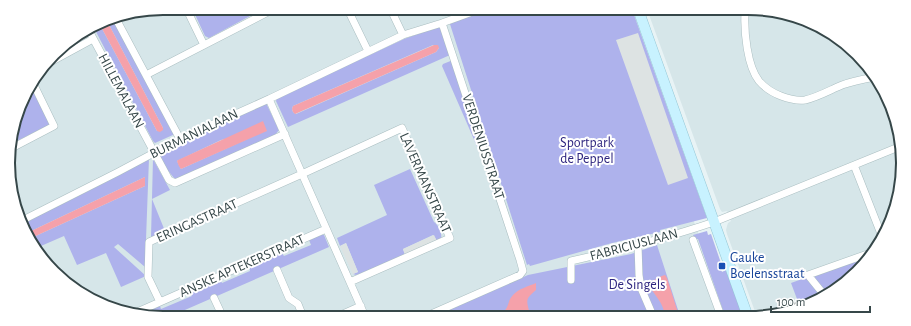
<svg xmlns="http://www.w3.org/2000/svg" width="911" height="326" viewBox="0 0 911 326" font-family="'Alegreya Sans',sans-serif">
<rect width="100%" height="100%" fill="#e8f3f5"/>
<path fill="#d6e6e9" d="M 163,8 L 497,11 L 693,219 L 728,316 L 123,313 L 77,292 L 34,249 L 13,203 L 9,143 L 24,94 L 61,47 L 104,20 Z
M 648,12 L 788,13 L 842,40 L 882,85 L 902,143 L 898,203 L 882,241 L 850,279 L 816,302 L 768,317 L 757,317 L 727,234 L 726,230 L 727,226 L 728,223 L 731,221 L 727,211 L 722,212 L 720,209 Z"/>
<path fill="#aeb2ec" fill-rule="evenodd" d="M 192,8 L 263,9 L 209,38 L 205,36 Z
M 480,11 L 633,12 L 707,218 L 660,230 L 660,232 L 612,243 L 530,266 L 529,264 L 527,265 L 449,21 Z
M 114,18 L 175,134 L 155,143 L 153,141 L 93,26 L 99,23 L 157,131 L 163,130 L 163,128 L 106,19 Z
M 440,26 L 450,55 L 288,127 L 276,101 L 277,98 L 404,39 ZM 433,45 L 439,48 L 436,52 L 296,114 L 293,112 L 292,109 L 293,106 Z
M 453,60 L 481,149 L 479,151 L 442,66 L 443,64 Z
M 32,84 L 50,123 L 49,125 L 17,141 L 14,140 L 12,135 L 24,94 Z
M 266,103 L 279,130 L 275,135 L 177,179 L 174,178 L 165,167 L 159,153 ZM 267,130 L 181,169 L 177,161 L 221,140 Z
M 149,158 L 145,267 L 118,244 L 114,247 L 146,276 L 121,287 L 106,253 L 77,265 L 64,236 L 34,249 L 29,239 L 145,186 L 145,177 L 27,233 L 23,224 Z
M 153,159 L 170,190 L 152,199 L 165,231 L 151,237 Z
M 410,169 L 434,222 C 438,224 444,236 440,240 C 439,241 438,241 437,241 L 433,235 L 403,249 L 405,255 L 362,273 L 356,275 L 353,274 L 358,272 L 346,243 L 340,246 L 337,238 L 387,215 L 374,185 Z
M 707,231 L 708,235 L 711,234 L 722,266 L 720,267 L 722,272 L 726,270 L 743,316 L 725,316 L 698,239 L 695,239 L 693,235 Z
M 321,235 L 324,235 L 329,247 L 178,313 L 148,313 L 148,311 L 160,306 L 161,309 L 192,296 L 190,293 L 220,279 L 222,283 L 250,271 L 249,266 L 281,252 L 284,256 L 311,245 L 309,240 Z
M 657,245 L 680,316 L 437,315 L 528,275 L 631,254 Z
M 871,254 L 850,279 L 816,302 L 800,307 L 791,283 Z"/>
<path fill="#dde3e3" d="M 638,33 L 688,178 L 668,185 L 616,40 Z
M 434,235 L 437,241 L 405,255 L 403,249 Z
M 346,243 L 358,272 L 353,274 L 340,246 Z"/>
<path fill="#f5a1aa" d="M 106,19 L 163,128 L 163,130 L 160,132 L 157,131 L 99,23 Z
M 434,45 L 438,45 L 439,48 L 436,52 L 295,114 L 293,112 L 292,109 L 293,106 Z
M 263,121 L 267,131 L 181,169 C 179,167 178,164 177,161 L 178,160 Z
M 145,177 L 145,186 L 29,239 L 27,233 Z
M 665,275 L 667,278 L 679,316 L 665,316 C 663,302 656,297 649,286 C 653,280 658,277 665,275 Z
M 536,283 L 536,290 C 524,300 527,300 530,315 L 498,315 C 511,309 506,302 513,295 C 518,289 529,286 536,283 Z"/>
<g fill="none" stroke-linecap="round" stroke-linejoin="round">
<g stroke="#aabec1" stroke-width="8">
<path id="minor" d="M 186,8 L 204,45
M 321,10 L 323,9
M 348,10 L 368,51
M 391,10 L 403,35
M 745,13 C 744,31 747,66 759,81 C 765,88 773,93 781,96 C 789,99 797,101 805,100 C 818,97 830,90 842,85 C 853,81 864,79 875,77
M 115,17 L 180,139
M 88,29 L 169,180 L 175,183 L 285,134
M 47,64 L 93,39
M 146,75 L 274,9
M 269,99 L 364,314
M 10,149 L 54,126 L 33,83
M 854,165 L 883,239
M 21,221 L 118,172 L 180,139 L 269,99 L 403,35 L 442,23 L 475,11
M 693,240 L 721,316
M 638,245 L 639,275 L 641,288 L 653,316
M 277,270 L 289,298 L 298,304 L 302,314
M 571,280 L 571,261 C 619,250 667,238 714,222 L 901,146
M 74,289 L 75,289 L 76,291
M 825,296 L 808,275 L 873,252
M 214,298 L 221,313
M 160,302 L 148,277 L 149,242 L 302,174 L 402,128 L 450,238 L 350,282
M 135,313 L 326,229
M 343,314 L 361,306
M 429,315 L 520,275 L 523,271 L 520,260 L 442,23"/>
</g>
<g stroke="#93c6d4" stroke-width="11">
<path id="secondary" d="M 639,12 L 748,317"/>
</g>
<use href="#minor" stroke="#fff" stroke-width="7"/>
<use href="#secondary" stroke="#c8f2ff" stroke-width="10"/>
</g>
<rect fill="#1a4fb4" stroke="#fff" stroke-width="1.5" x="718" y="262" width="8" height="8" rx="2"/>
<g text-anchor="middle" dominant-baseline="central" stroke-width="4" stroke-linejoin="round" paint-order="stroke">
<g font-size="14" fill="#364749" stroke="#fff">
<text transform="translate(121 91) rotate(62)">HILLEMALAAN</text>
<text transform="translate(194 134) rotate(-26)">BURMANIALAAN</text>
<text transform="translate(483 147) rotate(72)">VERDENIUSSTRAAT</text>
<text transform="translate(425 183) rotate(66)">LAVERMANSTRAAT</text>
<text transform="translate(197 221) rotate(-24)">ERINGASTRAAT</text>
<text transform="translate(634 245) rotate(-15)">FABRICIUSLAAN</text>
<text transform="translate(242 266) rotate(-24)">ANSKE APTEKERSTRAAT</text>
</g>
<g font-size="14" fill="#2e257f" stroke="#fff">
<text x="587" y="143">Sportpark<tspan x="587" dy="16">de Peppel</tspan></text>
<text x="637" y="285">De Singels</text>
</g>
<g font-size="14" fill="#164399" stroke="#fff" text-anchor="start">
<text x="730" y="258">Gauke<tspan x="730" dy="16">Boelensstraat</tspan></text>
</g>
</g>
<path d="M0 0H911V326H0ZM163 15H748A148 148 0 0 1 896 163V163A148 148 0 0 1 748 311H163A148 148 0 0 1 15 163V163A148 148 0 0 1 163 15Z" fill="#fff" fill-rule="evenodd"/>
<path fill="none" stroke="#364749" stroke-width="2" d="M163 15H748A148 148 0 0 1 896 163V163A148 148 0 0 1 748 311H163A148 148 0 0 1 15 163V163A148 148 0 0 1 163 15Z"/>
<path d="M771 306v6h99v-6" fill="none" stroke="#364749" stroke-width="2"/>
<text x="777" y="306" font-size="12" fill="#364749" stroke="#ffffff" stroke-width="3" paint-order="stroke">100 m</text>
</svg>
